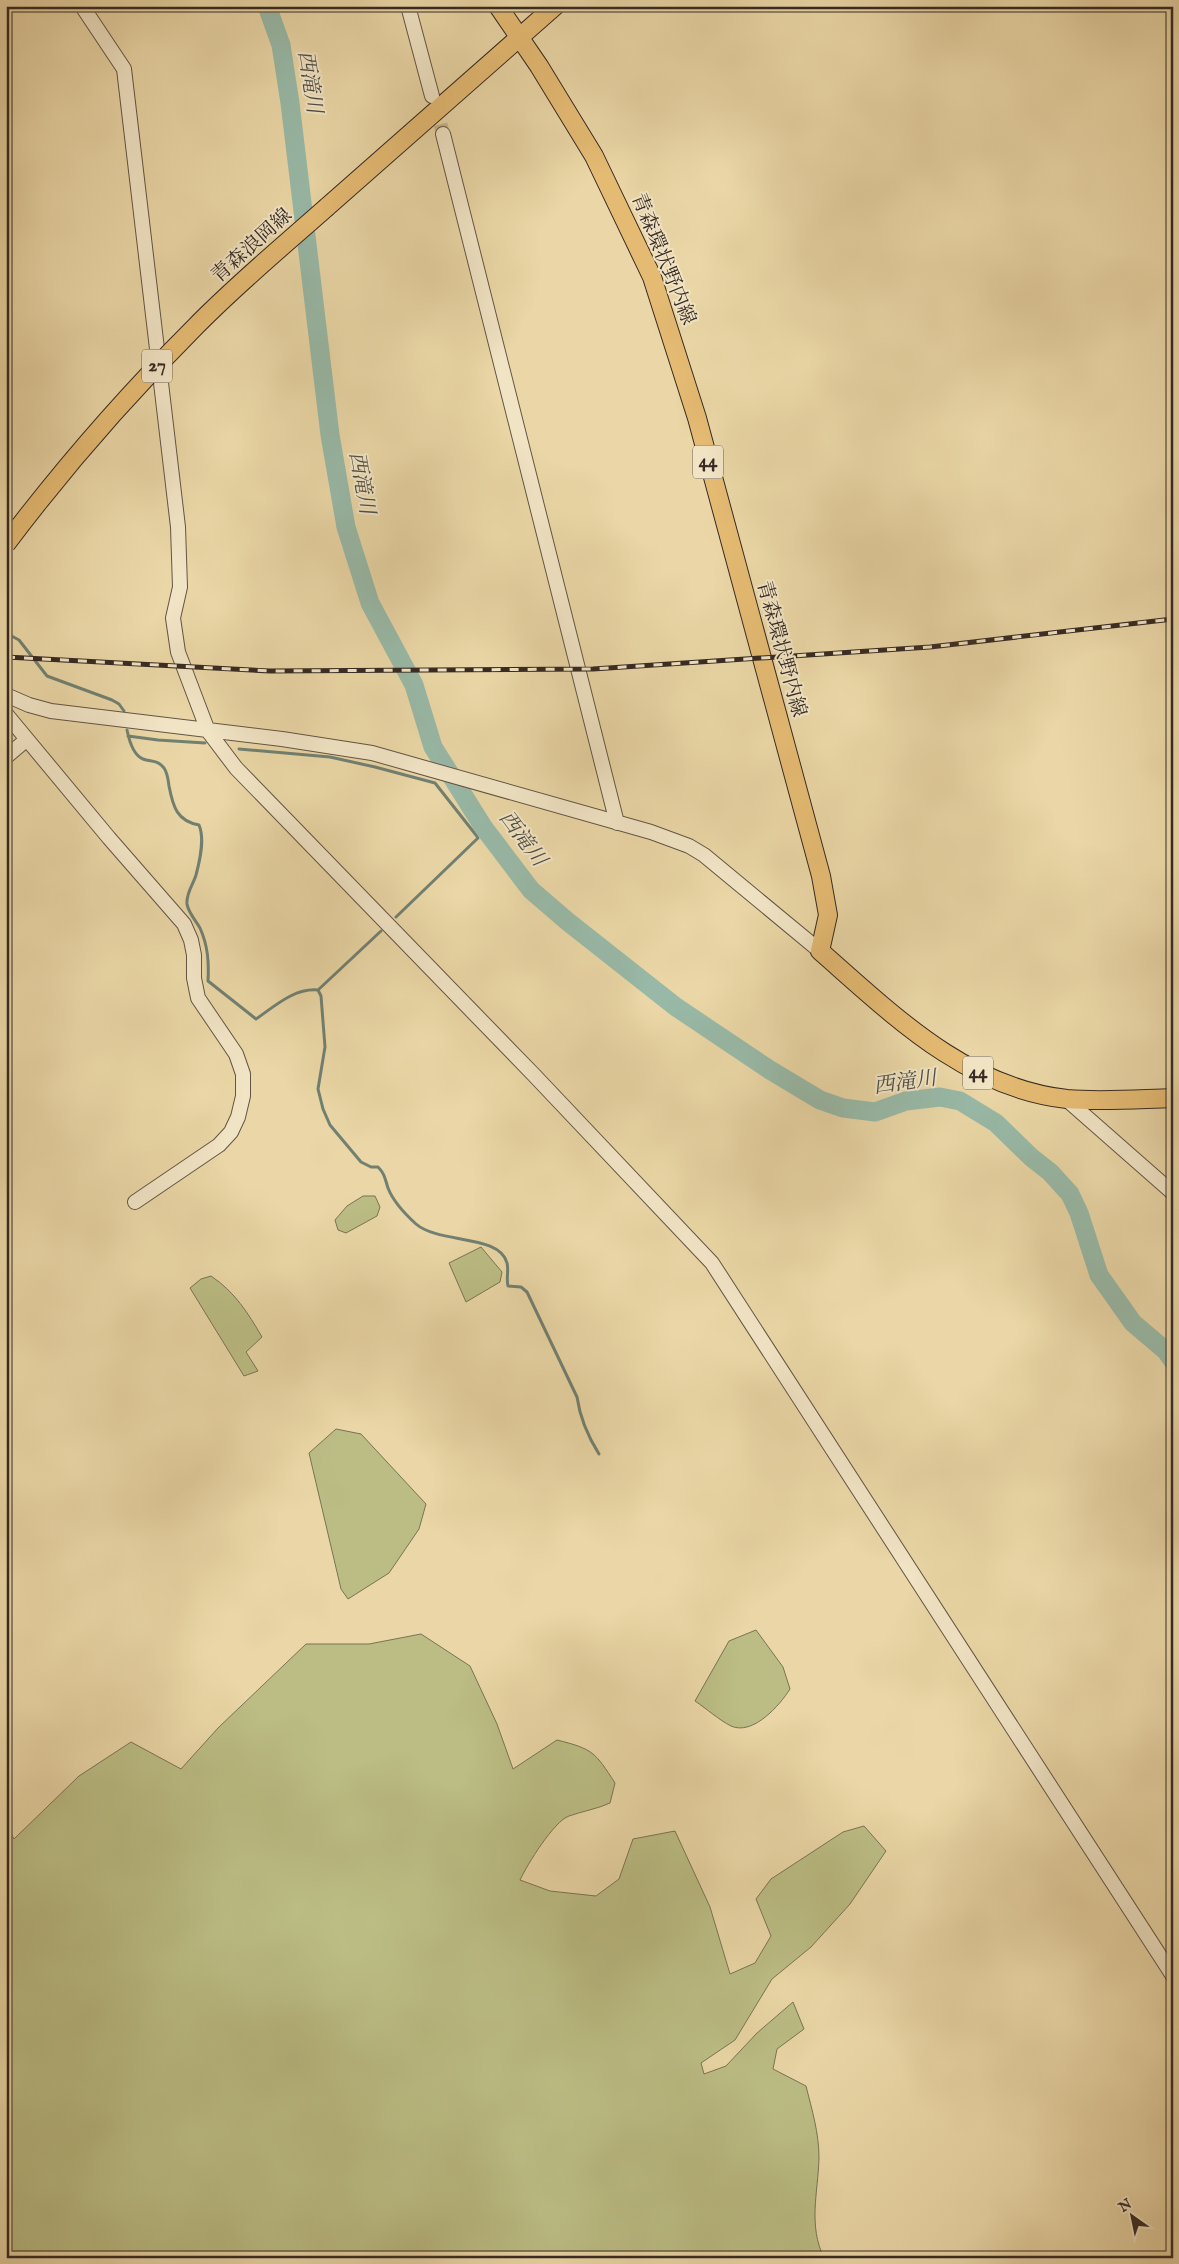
<svg xmlns="http://www.w3.org/2000/svg" width="1179" height="2264" viewBox="0 0 1179 2264" font-family="'IM FELL English','Noto Serif JP',serif">
<rect width="100%" height="100%" fill="#ead6a6"/>
<filter id="stains"><feTurbulence type="fractalNoise" baseFrequency=".004" numOctaves="4"/><feColorMatrix values="0 0 0 0 .2 0 0 0 0 .09 0 0 0 0 .02 0 0 0 .5 -.17"/></filter>
<radialGradient id="worn" r=".72"><stop offset=".6" stop-color="#630" stop-opacity="0"/><stop offset="1" stop-color="#630" stop-opacity=".3"/></radialGradient>
<path fill="#bbbd84" stroke="#787454" d="M 363,1196 L 375,1196 L 380,1207 L 377,1216 L 346,1233 L 338,1230 L 335,1220 L 347,1206 Z
M 481,1247 L 502,1272 L 500,1282 L 466,1302 L 449,1263 Z
M 211,1276 C 235,1292 248,1313 262,1337 L 246,1352 L 258,1371 L 244,1376 L 190,1288 L 201,1279 Z
M 336,1429 L 361,1434 L 426,1504 L 419,1529 L 389,1573 L 348,1599 L 341,1589 L 309,1453 Z
M 756,1630 L 783,1667 L 790,1689 C 780,1705 753,1736 731,1726 C 719,1720 707,1709 695,1701 L 729,1641 Z
M 421,1634 L 470,1666 L 497,1724 L 513,1769 L 557,1740 C 593,1749 595,1752 615,1783 L 610,1803 C 597,1809 583,1811 569,1816 C 554,1821 527,1865 520,1880 L 550,1891 L 596,1896 L 619,1879 L 633,1839 L 675,1831 L 710,1907 L 730,1974 L 755,1963 L 771,1936 L 756,1899 L 771,1879 L 843,1832 L 864,1826 L 886,1851 L 850,1904 L 811,1947 L 772,1979 L 735,2040 L 701,2063 L 704,2074 L 726,2066 L 757,2033 L 793,2002 L 804,2029 L 777,2049 L 773,2069 L 806,2086 C 812,2110 819,2133 819,2158 C 818,2193 808,2225 824,2258 L 6,2258 L 6,1824 L 14,1839 L 79,1776 L 131,1742 L 181,1769 L 218,1728 L 306,1644 L 369,1644 Z"/>
<g fill="none" stroke-linecap="round" stroke-linejoin="round">
<path stroke="#718072" stroke-width="3" d="M 6,633 L 19,640 L 47,676 L 112,700 L 119,704 L 124,711
M 127,730 C 129,740 133,755 143,759 C 151,762 158,760 164,768 C 168,774 168,780 169,786 C 173,807 177,821 199,825 C 205,839 200,860 196,875 C 193,885 186,893 187,904 C 188,912 196,921 200,928 C 208,946 209,962 208,981 L 256,1019 C 275,1006 294,988 318,990 L 321,996 L 325,1047 L 318,1089 L 323,1109 L 330,1125 L 361,1162 L 371,1167 L 378,1167 C 385,1174 385,1179 388,1188 C 393,1201 405,1214 416,1224 C 439,1244 500,1234 507,1263 C 509,1270 506,1278 508,1286 L 521,1287 L 527,1292 L 577,1397 C 580,1418 587,1435 599,1454
M 128,736 L 158,740 L 205,743
M 239,749 L 330,757 L 375,767 L 435,783 L 476,835 L 484,828
M 396,917 L 478,838 L 476,835
M 318,990 L 381,931"/>
<path stroke="#98b9a7" stroke-width="19" d="M 267,6 L 281,45 L 290,103 L 330,435 L 346,527 L 370,603 L 414,685 L 433,747 L 484,828 L 531,890 L 567,921 L 676,1007 L 770,1070 L 820,1100 L 843,1108 L 875,1112 L 906,1101 L 940,1097 L 960,1101 L 996,1123 L 1032,1158 L 1050,1172 L 1070,1194 L 1079,1213 L 1099,1275 L 1133,1323 L 1166,1351 L 1173,1361"/>
<path stroke="#c6b48c" stroke-width="14" stroke-dasharray="14 7" stroke-linecap="butt" d="M 435,104 L 443,134"/>
<g stroke="#635544" stroke-width="16">
<path id="minor" d="M 82,6 L 124,69 L 178,527 L 180,587 L 173,618 L 178,652 L 208,731 L 236,768 L 534,1075 L 712,1263 L 1173,1976
M 408,6 L 432,96
M 443,134 L 617,823
M 6,695 L 29,705 L 51,711 L 282,739 L 372,753 L 651,832 L 689,846 L 704,855 L 820,951
M 6,714 L 109,838 L 184,924 L 191,940 L 194,955 L 194,978 L 198,998 L 236,1054 L 243,1074 L 243,1096 L 238,1117 L 231,1132 L 219,1145 L 135,1202
M 6,757 L 26,740
M 1066,1099 L 1173,1193"/>
</g>
<g stroke="#362a23" stroke-width="20">
<path id="major" d="M 498,6 L 539,66 L 594,156 L 652,277 L 697,418 L 821,876 L 828,915 L 820,951 C 893,1015 966,1088 1067,1099 C 1102,1102 1138,1099 1173,1098
M 327,207 L 555,6"/>
</g>
<use href="#minor" stroke="#f1e4c5" stroke-width="14"/>
<use href="#major" stroke="#e5bb73" stroke-width="18"/>
<g stroke="#362a23" stroke-width="5">
<path id="rail" d="M 6,657 L 270,671 L 593,669 L 930,647 L 1173,619"/>
</g>
<use href="#rail" stroke="#f1e4c5" stroke-width="3" stroke-dasharray="9" stroke-linecap="butt"/>
<g stroke="#362a23" stroke-width="20" stroke-linecap="butt">
<path id="major-bridge" d="M 6,544 C 64,467 127,395 195,327 C 237,284 283,246 327,207"/>
</g>
<use href="#major-bridge" stroke="#e5bb73" stroke-width="18"/>
</g>
<g text-anchor="middle" dominant-baseline="central" stroke-width="4" stroke-linejoin="round" paint-order="stroke">
<g fill="#f1e4c5" stroke="#6e6254" stroke-width="1">
<rect x="142" y="349.5" width="30" height="33" rx="4"/>
<rect x="693" y="445.5" width="30" height="33" rx="4"/>
<rect x="963" y="1056.5" width="30" height="33" rx="4"/>
</g>
<g font-size="19" font-weight="bold" fill="#362a23">
<text x="157" y="366">27</text>
<text x="708" y="462">44</text>
<text x="978" y="1073">44</text>
</g>
<g font-size="20" fill="#362a23" stroke="#f1e4c5">
<text transform="translate(252 246) rotate(-42)">青森浪岡線</text>
<text transform="translate(663 259) rotate(68)">青森環状野内線</text>
<text transform="translate(781 649) rotate(75)">青森環状野内線</text>
</g>
<g font-size="21" font-style="italic" fill="#4e4e44" stroke="#f1e4c5">
<text transform="translate(309 82) rotate(81)">西滝川</text>
<text transform="translate(361 483) rotate(80)">西滝川</text>
<text transform="translate(522 839) rotate(53)">西滝川</text>
<text transform="translate(905 1083) rotate(-8)">西滝川</text>
</g>
</g>
<rect width="1179" height="2264" fill="none" stroke="#ead6a6" stroke-width="25"/>
<rect x="8" y="8" width="1164" height="2249" fill="none" stroke="#362a23" stroke-width="2.5"/>
<rect x="12" y="12" width="1154" height="2239" fill="none" stroke="#362a23"/>
<g transform="translate(1132 2216) rotate(327)" stroke="#f1e4c5" stroke-width="4" paint-order="stroke">
<path d="M0-4L9 19L0 12L-9 19Z" fill="#362a23"/>
<text y="-8" font-size="14" font-weight="bold" text-anchor="middle" fill="#362a23">N</text>
</g>
<rect width="100%" height="100%" filter="url(#stains)"/>
<rect width="100%" height="100%" fill="url(#worn)"/>
</svg>
